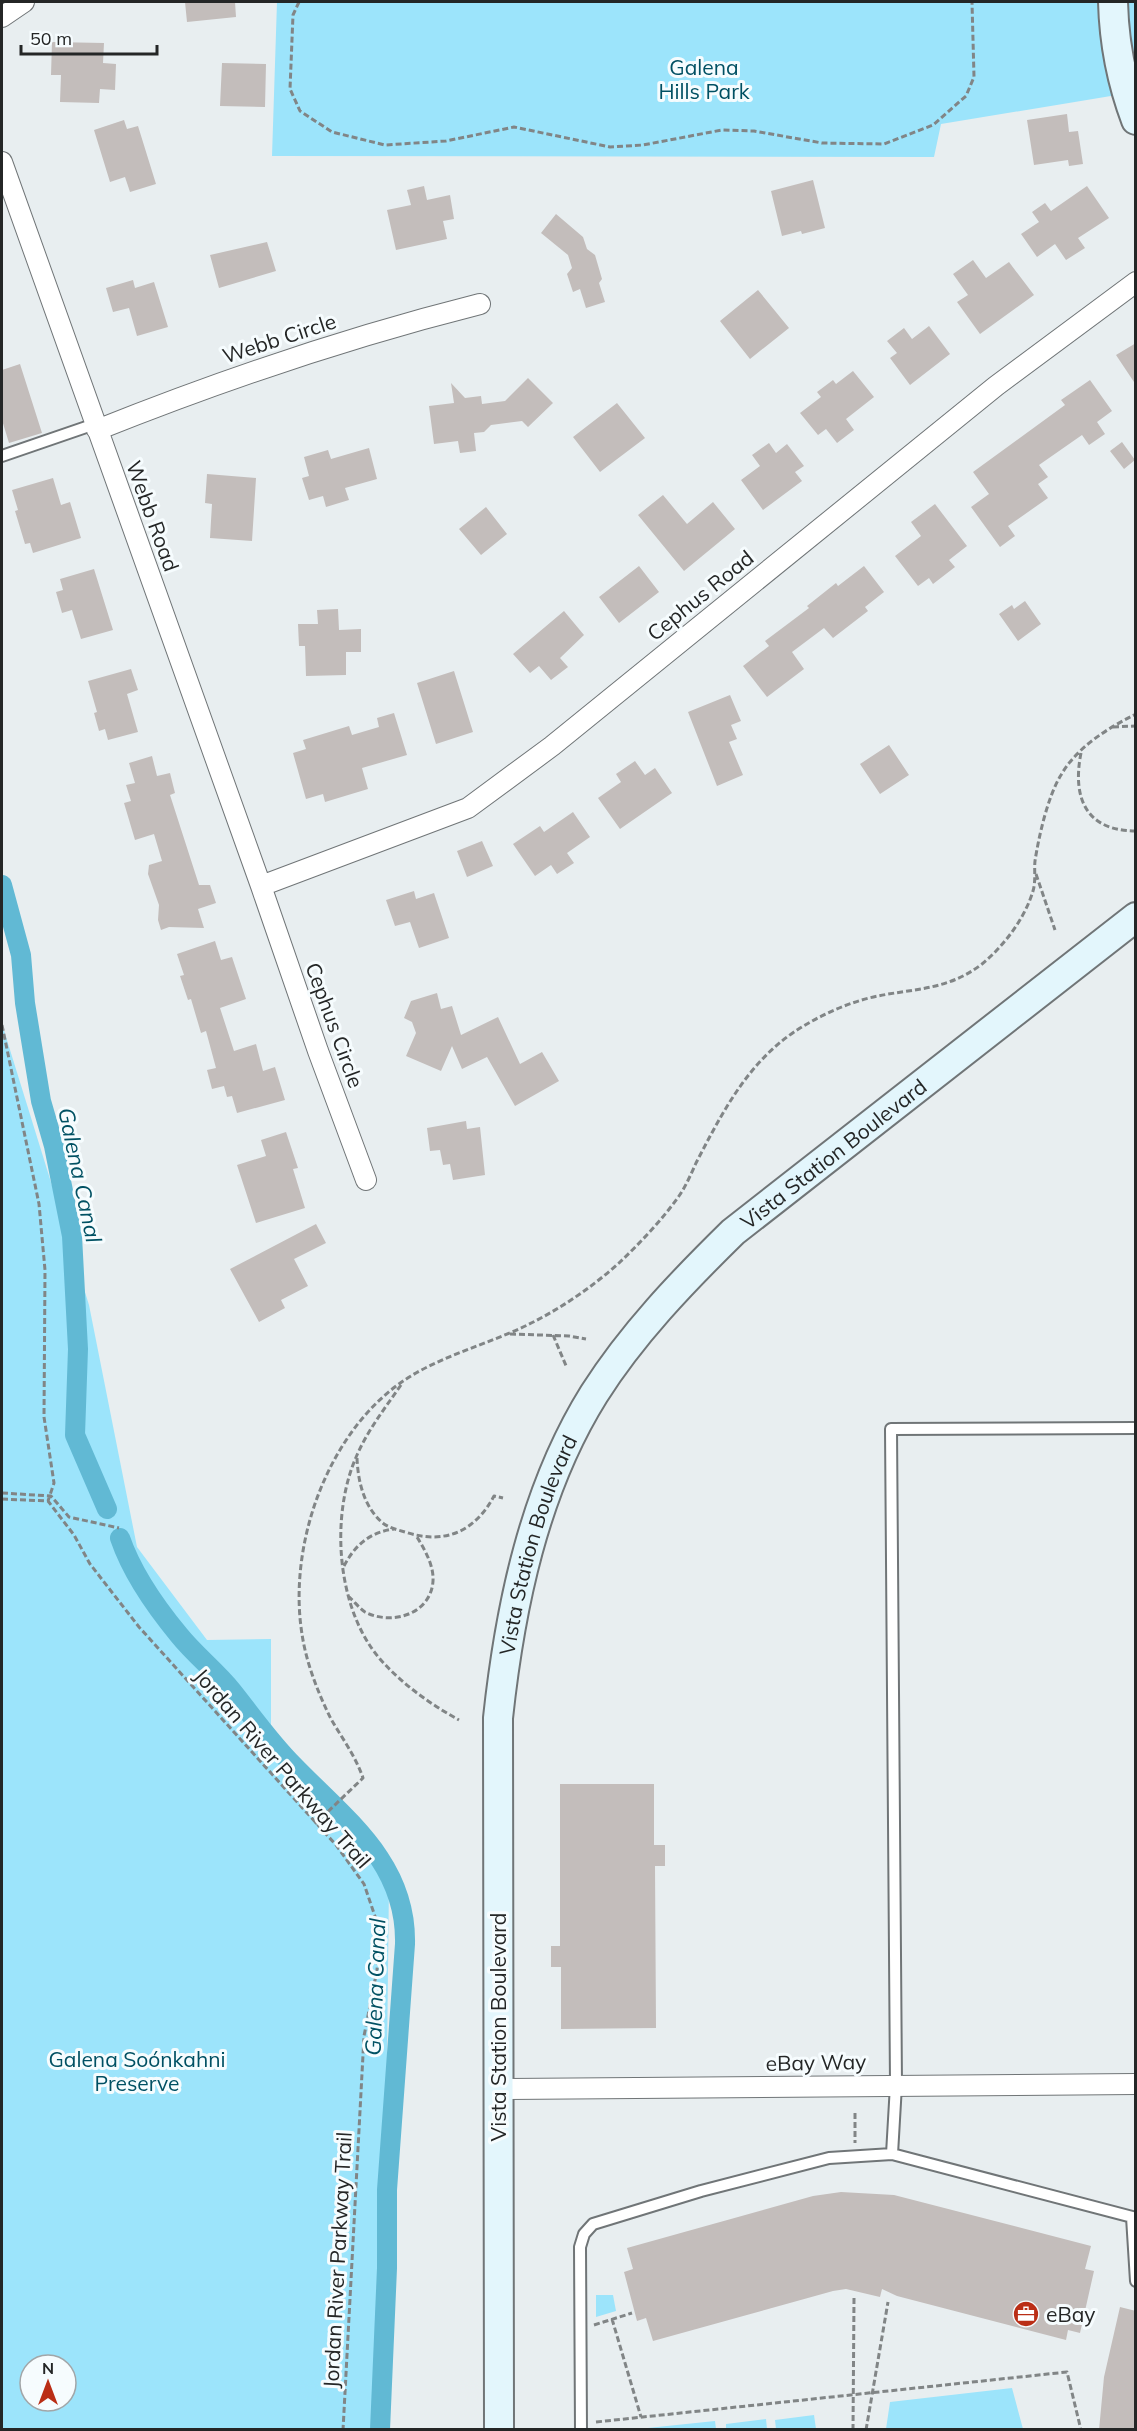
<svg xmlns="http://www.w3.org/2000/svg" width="1137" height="2431" viewBox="0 0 1137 2431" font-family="Mulish,sans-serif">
<rect width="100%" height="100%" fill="#e8eef0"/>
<path fill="#9ce4fb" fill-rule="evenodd" d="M 277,2 L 1135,2 L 1135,92 L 941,124 L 934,157 L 272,156 Z
M 2,1024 L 89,1305 L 137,1547 L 207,1640 L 271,1639 L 271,1725 L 389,1881 L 383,2419 L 379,2429 L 2,2429 ZM 30,2365 L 66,2365 L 66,2401 L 30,2401 Z
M 596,2295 L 613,2295 L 616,2311 L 596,2317 Z
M 1012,2388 L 1023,2429 L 886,2429 L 890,2402 Z
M 814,2415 L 816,2429 L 776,2429 L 775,2420 Z
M 766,2419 L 767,2429 L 726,2429 L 726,2424 Z
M 715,2421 L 716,2429 L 638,2429 Z"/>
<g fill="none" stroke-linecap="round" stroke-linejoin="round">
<path stroke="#61b9d4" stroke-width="20" d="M 2,885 L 21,955 L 25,1003 L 41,1101 L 54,1146 L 72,1236 L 78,1349 L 75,1435 L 107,1509
M 120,1538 C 132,1573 155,1606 179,1635 C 195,1655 216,1671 232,1691 C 252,1716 270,1742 293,1765 C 344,1818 407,1862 405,1944 L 387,2190 L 387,2268 L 380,2430"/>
</g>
<path fill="#c3bdbb" d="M 185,2 L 235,2 L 236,17 L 187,22 Z
M 52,42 L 104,43 L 103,63 L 116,64 L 115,90 L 100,89 L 99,103 L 60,102 L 61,75 L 51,75 Z
M 222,63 L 266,64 L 265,107 L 220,106 Z
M 1067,114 L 1069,132 L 1078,131 L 1083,164 L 1069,166 L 1068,160 L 1034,165 L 1027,120 Z
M 124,120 L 127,129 L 138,126 L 156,184 L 130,192 L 125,177 L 110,182 L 94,130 Z
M 813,180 L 825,228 L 802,234 L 801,231 L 782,236 L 771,191 Z
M 424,186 L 427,200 L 450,195 L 454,219 L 443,221 L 447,239 L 396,250 L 387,210 L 411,205 L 407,190 Z
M 1087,186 L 1109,218 L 1078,238 L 1085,248 L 1066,260 L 1055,244 L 1037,257 L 1021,234 L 1039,222 L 1032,212 L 1045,203 L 1051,211 Z
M 556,214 L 583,237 L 587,249 L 595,255 L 602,279 L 599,283 L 605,302 L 586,308 L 580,289 L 573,292 L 567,274 L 572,268 L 568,255 L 541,233 Z
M 267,242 L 276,271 L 219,288 L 210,255 Z
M 973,260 L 986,278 L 1009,262 L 1034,295 L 980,334 L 957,302 L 968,295 L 953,274 Z
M 133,280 L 135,288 L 154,282 L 168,327 L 137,336 L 129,308 L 113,312 L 106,288 Z
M 758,290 L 789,328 L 750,359 L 720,321 Z
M 929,326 L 950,354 L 910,385 L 890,358 L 897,353 L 887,341 L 904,328 L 912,339 Z
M 1136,343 L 1136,385 L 1116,355 Z
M 20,364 L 42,433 L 9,443 L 2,420 L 2,370 Z
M 853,371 L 874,397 L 846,419 L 854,430 L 837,443 L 826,429 L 818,435 L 800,413 L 821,397 L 817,392 L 833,380 L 836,384 Z
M 528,378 L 553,403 L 528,427 L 522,421 L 491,425 L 484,432 L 474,433 L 476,451 L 460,453 L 458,441 L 434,444 L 429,406 L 454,403 L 451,383 L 465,398 L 481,396 L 482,404 L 505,401 Z
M 1090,380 L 1112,411 L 1097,422 L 1105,434 L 1089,445 L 1082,435 L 1039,465 L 1048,477 L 1038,484 L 1048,498 L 1008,526 L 1015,536 L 1000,547 L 971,507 L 989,494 L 973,472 L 1065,405 L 1061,400 Z
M 617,403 L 645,438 L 600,472 L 573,437 Z
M 1122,442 L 1135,460 L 1124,469 L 1110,451 Z
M 769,443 L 776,453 L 787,444 L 804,466 L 795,472 L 802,481 L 763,510 L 741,480 L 760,466 L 752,455 Z
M 369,448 L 377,479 L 345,488 L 349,500 L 326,507 L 323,496 L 309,500 L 302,478 L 309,476 L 304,457 L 328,450 L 331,459 Z
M 207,474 L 256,478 L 252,541 L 210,538 L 212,504 L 205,503 Z
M 53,478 L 61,505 L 70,502 L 81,538 L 33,553 L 30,543 L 25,544 L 15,511 L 18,510 L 12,490 Z
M 663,495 L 687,524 L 713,502 L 735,529 L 684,571 L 638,515 Z
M 935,504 L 967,546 L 949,560 L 955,567 L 933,584 L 929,578 L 918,586 L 895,556 L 921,536 L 911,522 Z
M 486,507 L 507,534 L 481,555 L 459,529 Z
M 639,566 L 659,592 L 619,623 L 599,597 Z
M 864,566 L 884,592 L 865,607 L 868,611 L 833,638 L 824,628 L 792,652 L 804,669 L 767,697 L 743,666 L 769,646 L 765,641 L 809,608 L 807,606 L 836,583 L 838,586 Z
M 94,569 L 113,630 L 81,639 L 72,610 L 62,613 L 56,592 L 63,590 L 60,579 Z
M 1025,601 L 1041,624 L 1018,641 L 999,614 L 1012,605 L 1014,609 Z
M 338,609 L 339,630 L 361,629 L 361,652 L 346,652 L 346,675 L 306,676 L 305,646 L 299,646 L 298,624 L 318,624 L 317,610 Z
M 564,611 L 584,635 L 560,658 L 568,667 L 551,680 L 539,666 L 530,673 L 513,654 Z
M 131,669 L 138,690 L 127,694 L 138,732 L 108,740 L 105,729 L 99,731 L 94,713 L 97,712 L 88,681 Z
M 454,671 L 473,732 L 436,744 L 417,683 Z
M 730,695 L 741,721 L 731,725 L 737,739 L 729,742 L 743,775 L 717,786 L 688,712 Z
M 394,713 L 407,755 L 362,768 L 368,789 L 325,802 L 323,794 L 306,799 L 293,753 L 306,749 L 303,740 L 349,726 L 352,735 L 379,727 L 377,718 Z
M 889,745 L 909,775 L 880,794 L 860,764 Z
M 152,756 L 157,776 L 170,773 L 175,793 L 170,795 L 199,885 L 210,885 L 216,903 L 198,909 L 204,928 L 169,927 L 161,930 L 158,920 L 159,905 L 148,874 L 149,865 L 162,861 L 154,834 L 135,840 L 124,803 L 131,801 L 126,785 L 135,783 L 129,763 Z
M 635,761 L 645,775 L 655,768 L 672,793 L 620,829 L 598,798 L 621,782 L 616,774 Z
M 573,812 L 590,837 L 567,853 L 574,863 L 557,874 L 551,865 L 535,876 L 513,844 L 540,826 L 544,832 Z
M 482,841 L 493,866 L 467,877 L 457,851 Z
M 414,891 L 416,899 L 434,893 L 449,938 L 419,948 L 410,922 L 395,926 L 386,900 Z
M 215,941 L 221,960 L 232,957 L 246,999 L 220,1008 L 234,1051 L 256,1044 L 263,1071 L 275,1067 L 285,1100 L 237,1113 L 232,1096 L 227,1097 L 224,1086 L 212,1089 L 207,1070 L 216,1068 L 206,1031 L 201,1033 L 191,999 L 188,1000 L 180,976 L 184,975 L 177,954 Z
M 437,993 L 441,1009 L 452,1006 L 461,1035 L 498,1017 L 520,1064 L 542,1052 L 559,1081 L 515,1106 L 487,1057 L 462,1069 L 452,1046 L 441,1071 L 406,1056 L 416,1033 L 412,1022 L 404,1018 L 411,1001 Z
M 466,1121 L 467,1129 L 480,1127 L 485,1175 L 453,1180 L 450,1164 L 443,1165 L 440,1150 L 430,1151 L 427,1128 Z
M 286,1132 L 298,1168 L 293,1169 L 305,1208 L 256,1223 L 237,1165 L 266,1156 L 261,1140 Z
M 316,1224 L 326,1243 L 294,1259 L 308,1286 L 281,1300 L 285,1308 L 259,1322 L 230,1269 Z
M 560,1784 L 654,1784 L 654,1845 L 665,1845 L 665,1866 L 655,1866 L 656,2028 L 561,2029 L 561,1967 L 551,1967 L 551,1946 L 560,1946 Z
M 841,2192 L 894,2195 L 1091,2246 L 1085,2269 L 1094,2271 L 1080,2333 L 1068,2330 L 1066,2340 L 897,2296 L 882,2289 L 880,2297 L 846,2289 L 833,2291 L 653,2341 L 646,2318 L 637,2321 L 624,2272 L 633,2269 L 627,2248 L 813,2196 Z
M 1120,2307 L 1136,2311 L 1136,2430 L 1099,2430 L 1104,2377 Z"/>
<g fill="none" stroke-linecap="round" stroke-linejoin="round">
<g stroke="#707577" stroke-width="14">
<path id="lane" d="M 2,456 L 95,424
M 892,2154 L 896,2085 L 891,1429 L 1136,1428
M 1132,2217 L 1136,2281
M 581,2430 L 580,2247 L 584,2234 L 593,2224 L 701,2191 L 829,2158 L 892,2154 L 1136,2218"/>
</g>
<g stroke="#707577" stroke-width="22">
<path id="street" d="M 2,17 L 24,2
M 2,162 L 261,886 L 318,1051 L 366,1180
M 97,430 C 222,380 349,337 480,304
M 261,886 L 468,808 L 552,746 L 996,386 L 1136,282
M 498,2089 L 1136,2084"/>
</g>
<g stroke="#707577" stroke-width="32">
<g id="secondary">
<path d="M 1113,2 C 1114,41 1122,83 1136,120"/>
<path id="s1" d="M 499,2430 L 498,1718 C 510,1607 534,1490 594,1394 C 632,1334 682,1282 733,1232 L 1136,917"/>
</g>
</g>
<path stroke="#818586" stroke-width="3" stroke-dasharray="6 3" stroke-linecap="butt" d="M 299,2 L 293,15 L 290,89 L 300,111 L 332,132 L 385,145 L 446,141 L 514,127 L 610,147 L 643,145 L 722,130 L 754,131 L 822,143 L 884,144 L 933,125 L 966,96 L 974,77 L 972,2
M 1113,727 L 1136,726
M 1081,753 C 1072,798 1086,831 1136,831
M 1036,874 L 1055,930
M 2,1025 L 39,1204 L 45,1270 L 44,1417 L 54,1483 L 48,1501
M 510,1334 L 569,1336 L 586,1339
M 553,1335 L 567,1368
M 401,1385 C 385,1408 368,1430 357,1455 C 330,1515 336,1608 380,1659 C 402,1684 430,1704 459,1720
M 357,1458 C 358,1482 364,1508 384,1524 C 390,1528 398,1530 405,1532 C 444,1545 475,1532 494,1496 L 503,1498
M 2,1493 L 51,1496 L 69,1517 L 119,1528
M 2,1499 L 48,1501 L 74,1535 L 90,1564 L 139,1627 L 336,1845 L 364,1884 L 380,1931 L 377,1970 L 364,2036 L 343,2430
M 344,1566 C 355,1545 370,1532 394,1529
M 348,1596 C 354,1601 359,1608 365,1612 C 392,1626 431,1614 433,1581 C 434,1566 425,1550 417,1537
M 315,1824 L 363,1778 C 356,1757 342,1738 331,1719 C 318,1693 306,1662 302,1634 C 287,1541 331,1421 416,1373 C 446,1356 479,1346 512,1332 C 550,1316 589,1290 619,1263 C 640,1243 662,1220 679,1196 C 686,1186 691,1174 696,1163 C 722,1113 747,1064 794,1032 C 817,1017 842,1005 869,998 C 910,988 946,992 982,964 C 1004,946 1025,918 1033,891 C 1036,881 1034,870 1035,861 C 1039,835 1048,796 1061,775 C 1077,747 1108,728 1136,714
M 855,2113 L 855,2143
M 612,2319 L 641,2417
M 594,2325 L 632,2313
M 596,2422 L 1067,2372 L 1081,2430
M 853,2430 L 854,2298
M 866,2430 L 888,2302"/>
<use href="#lane" stroke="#fff" stroke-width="10"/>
<use href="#street" stroke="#fff" stroke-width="20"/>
<use href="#secondary" stroke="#e3f6fc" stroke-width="28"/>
</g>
<defs>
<g id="office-disc" transform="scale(1.35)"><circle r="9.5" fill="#ba2e16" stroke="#f6fcfe"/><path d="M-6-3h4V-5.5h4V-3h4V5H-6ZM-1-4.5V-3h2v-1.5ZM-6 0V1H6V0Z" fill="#fff"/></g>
</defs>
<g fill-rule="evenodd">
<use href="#office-disc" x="1026" y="2314"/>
</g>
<g text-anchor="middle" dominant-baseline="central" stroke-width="6" stroke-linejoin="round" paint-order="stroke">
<g font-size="21" fill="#005063" stroke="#f6fcfe">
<text x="704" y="67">Galena<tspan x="704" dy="24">Hills Park</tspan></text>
<text x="137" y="2059">Galena Soónkahni<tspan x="137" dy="24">Preserve</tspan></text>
</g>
<g font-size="21" fill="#242626" stroke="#f6fcfe">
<text transform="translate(279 338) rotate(-18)">Webb Circle</text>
<text transform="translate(153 516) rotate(70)">Webb Road</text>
<text transform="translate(700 595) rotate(-39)">Cephus Road</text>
<text transform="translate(335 1025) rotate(70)">Cephus Circle</text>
<text stroke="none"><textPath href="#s1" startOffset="1394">Vista Station Boulevard</textPath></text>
<text stroke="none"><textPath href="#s1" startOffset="890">Vista Station Boulevard</textPath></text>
<text transform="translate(283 1768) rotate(49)">Jordan River Parkway Trail</text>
<text transform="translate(498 2027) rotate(-90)">Vista Station Boulevard</text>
<text transform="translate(816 2062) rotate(-1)">eBay Way</text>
<text transform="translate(337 2260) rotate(-87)">Jordan River Parkway Trail</text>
</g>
<g font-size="21" fill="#242626" stroke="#f6fcfe" text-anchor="start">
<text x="1046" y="2314">eBay</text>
</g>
<g font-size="22" font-style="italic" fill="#005163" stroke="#f6fcfe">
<text transform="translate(80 1175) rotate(78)">Galena Canal</text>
<text transform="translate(375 1987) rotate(-88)">Galena Canal</text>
</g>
</g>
<rect width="1137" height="2431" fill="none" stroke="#242626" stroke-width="6"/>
<g transform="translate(48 2383)"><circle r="28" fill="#f6fcfe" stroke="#a2a6a8" stroke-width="1.5"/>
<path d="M0-4.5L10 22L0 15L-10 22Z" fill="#ba2e16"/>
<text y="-9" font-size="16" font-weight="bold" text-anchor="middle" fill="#242626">N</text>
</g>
<path d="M21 45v9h136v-9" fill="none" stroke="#242626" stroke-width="3"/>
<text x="30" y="45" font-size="18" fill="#242626" stroke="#f6fcfe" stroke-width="4.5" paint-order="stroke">50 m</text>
</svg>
